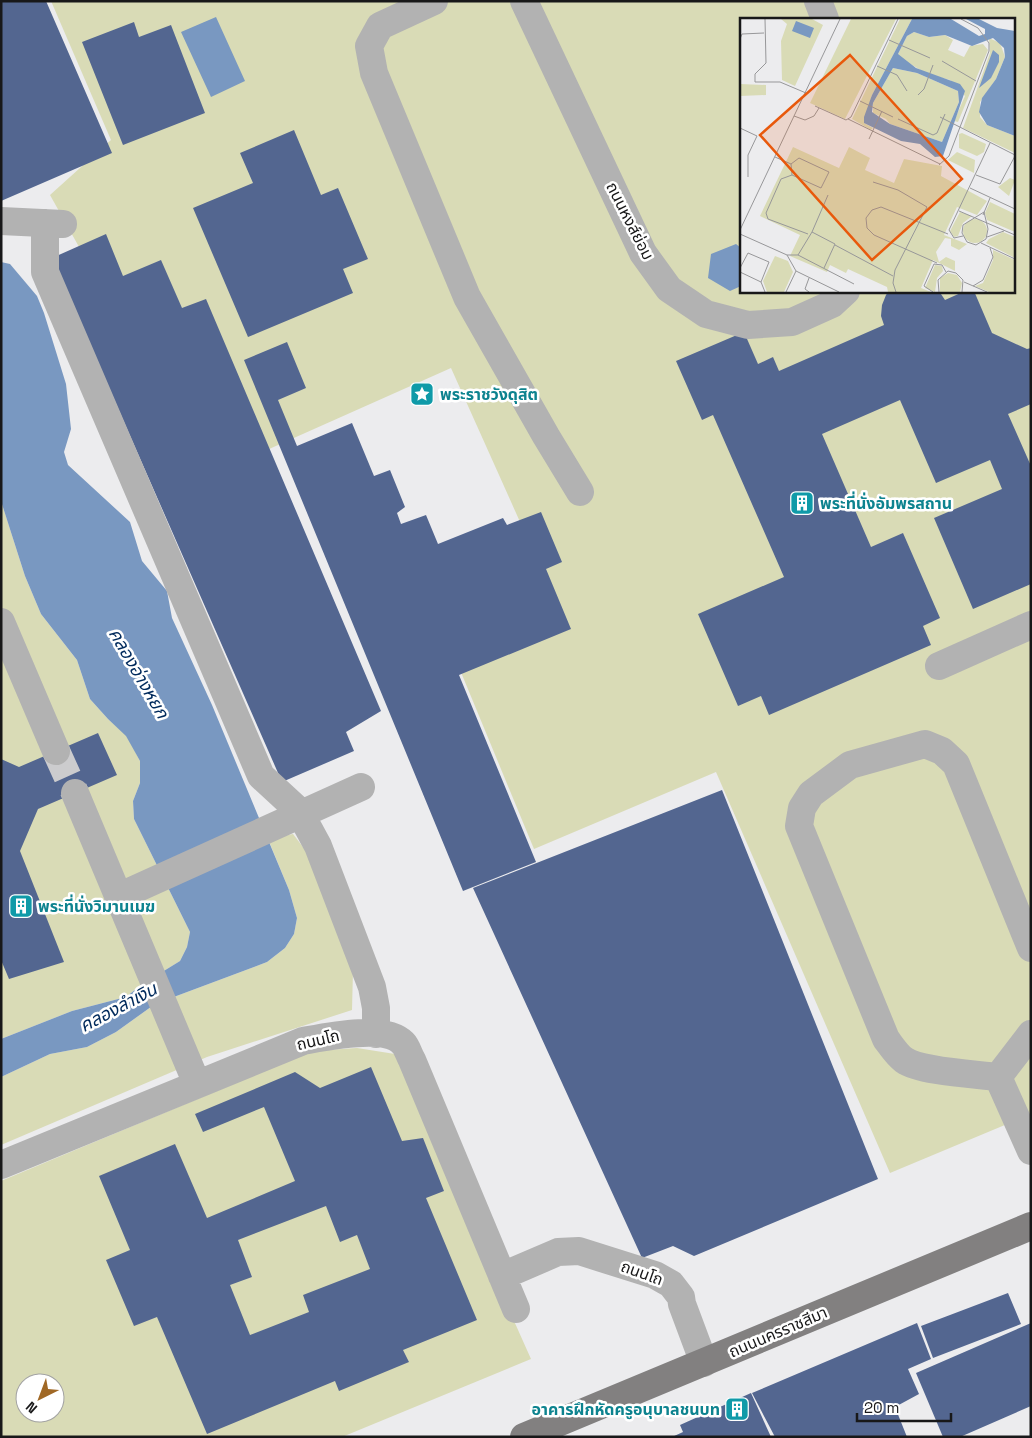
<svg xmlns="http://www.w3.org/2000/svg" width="1032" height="1438" viewBox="0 0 1032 1438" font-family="'Space Grotesk','Noto Sans Thai',sans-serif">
<rect width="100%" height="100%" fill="#ececee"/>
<path fill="#d9dbb6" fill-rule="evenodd" d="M 51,1 L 1031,1 L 1031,1114 L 890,1173 L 716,772 L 534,849 L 458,665 L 564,620 L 451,368 L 251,457 L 88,263 L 50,195 L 111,140 ZM 741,19 L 1013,19 L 1013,291 L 741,291 Z
M 1,501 L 25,576 L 41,614 L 77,660 L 90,699 L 108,719 L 127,736 L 140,761 L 140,783 L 133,801 L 134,819 L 190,932 L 187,947 L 180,961 L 141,985 L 126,997 L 72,1011 L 1,1039 Z
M 293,834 L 306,851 L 353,970 L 352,1010 L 207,1057 L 1,1145 L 1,1077 L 50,1054 L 87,1047 L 116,1032 L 155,1004 L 267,962 L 285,948 L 294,934 L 297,918 L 289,890 L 268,839 Z
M 357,1048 L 395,1054 L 531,1359 L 342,1437 L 1,1437 L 1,1181 L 312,1051 ZM 25,1383 L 55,1383 L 55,1413 L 25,1413 Z"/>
<path fill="#7998c1" d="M 216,17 L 245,81 L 211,97 L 181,32 Z
M 736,244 L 741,248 L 741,286 L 730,291 L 708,278 L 711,254 Z
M 1,262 L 10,264 L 37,296 L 44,313 L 66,384 L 71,429 L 64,452 L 68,465 L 130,522 L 142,561 L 167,591 L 172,618 L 212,705 L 289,890 L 297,918 L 294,934 L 285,948 L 267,962 L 155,1004 L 116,1032 L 87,1047 L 50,1054 L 1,1077 L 1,1039 L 72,1011 L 126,997 L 141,985 L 180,961 L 187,947 L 190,932 L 134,819 L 133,801 L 140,783 L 140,761 L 126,736 L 108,719 L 90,699 L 77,660 L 41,614 L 25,576 L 1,501 Z"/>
<path fill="#536690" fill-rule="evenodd" d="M 1,1 L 46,1 L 112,153 L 1,201 Z
M 134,22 L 139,37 L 171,25 L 205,113 L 123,145 L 82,42 Z
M 294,130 L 321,195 L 338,188 L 368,259 L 343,269 L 353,293 L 248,337 L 193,208 L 253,183 L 240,153 Z
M 106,234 L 123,276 L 161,260 L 182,308 L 206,299 L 381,711 L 346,732 L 354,751 L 282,782 L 52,258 Z
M 889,291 L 939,291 L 945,300 L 965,291 L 974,291 L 992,333 L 1027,349 L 1031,348 L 1031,404 L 1008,414 L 1031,466 L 1031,584 L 973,609 L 934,518 L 1002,489 L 990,460 L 936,483 L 900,400 L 822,434 L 871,547 L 903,533 L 940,618 L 923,626 L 931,645 L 769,715 L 761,696 L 738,706 L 698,614 L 784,577 L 713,415 L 702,420 L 676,361 L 744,332 L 758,364 L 773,357 L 779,371 L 884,325 L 881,316 L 882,305 L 886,295 Z
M 287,342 L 306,388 L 278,400 L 297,446 L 352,423 L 374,476 L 390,470 L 405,507 L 397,513 L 401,524 L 426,515 L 438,544 L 503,518 L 507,525 L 541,512 L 562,562 L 546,569 L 571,629 L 459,675 L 536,862 L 463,891 L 244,360 Z
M 98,733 L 117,775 L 38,809 L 20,851 L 64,962 L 9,979 L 1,960 L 1,759 L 19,767 Z
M 722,790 L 878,1179 L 694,1256 L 673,1246 L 642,1258 L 473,888 Z
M 371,1067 L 402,1141 L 423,1138 L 444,1191 L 426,1198 L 477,1320 L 403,1350 L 409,1362 L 339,1391 L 335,1381 L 207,1434 L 157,1317 L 134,1326 L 106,1260 L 130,1250 L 99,1176 L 175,1144 L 207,1218 L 295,1181 L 264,1107 L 203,1132 L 195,1114 L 295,1072 L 320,1088 ZM 326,1206 L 340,1242 L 357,1235 L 370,1269 L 303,1295 L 309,1312 L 250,1335 L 230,1285 L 252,1277 L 238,1240 Z
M 1008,1293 L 1021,1324 L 933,1358 L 921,1326 Z
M 917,1323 L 931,1359 L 908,1369 L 919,1394 L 895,1407 L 907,1437 L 775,1437 L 752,1393 Z
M 1031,1323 L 1031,1406 L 960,1437 L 943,1437 L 916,1373 Z
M 751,1393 L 771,1437 L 672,1437 L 683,1432 L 680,1425 Z"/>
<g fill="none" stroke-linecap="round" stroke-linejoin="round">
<path stroke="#ccccce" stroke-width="28" stroke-dasharray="28 14" stroke-linecap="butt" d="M 56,751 L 75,793"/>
<path stroke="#b2b2b2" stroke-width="28" d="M 434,1 L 380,26 L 369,46 L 374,73 L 467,297 L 546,436 L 580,492
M 524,1 L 643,253 L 669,289 L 706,314 L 748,325 L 792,322 L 832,304 L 846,291
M 818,1 L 825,19
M 1,221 L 63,224
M 45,223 L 45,272 L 261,776 L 299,811 L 318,846 L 372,987 L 376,1008 L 376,1034
M 1,622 L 56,751
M 939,666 L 1031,625
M 75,793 L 197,1084
M 118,897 L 361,787
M 1031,948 L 956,764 L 942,751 L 925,744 L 850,765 L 811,794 L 802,808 L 799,826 L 886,1039 C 892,1047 897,1055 904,1060 C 921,1072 976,1074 998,1077 L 1031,1034
M 998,1077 L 1031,1151
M 1,1165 L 303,1041 C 325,1037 385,1024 403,1043 C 407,1047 409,1055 412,1060 L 516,1309
M 502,1276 L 558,1252 L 579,1251 L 655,1275 L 671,1284 L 681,1297 L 682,1304 L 704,1363"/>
<path stroke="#828080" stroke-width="28" d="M 524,1437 L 1031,1226"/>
</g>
<defs>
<g id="sight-square" transform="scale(1.25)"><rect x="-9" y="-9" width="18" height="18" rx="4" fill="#0f9aa8" stroke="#fff"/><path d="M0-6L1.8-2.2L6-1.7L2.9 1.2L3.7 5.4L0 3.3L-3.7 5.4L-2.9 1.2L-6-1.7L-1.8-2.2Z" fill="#fff"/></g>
<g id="building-square" transform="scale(1.25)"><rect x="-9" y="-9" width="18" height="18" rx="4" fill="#0f9aa8" stroke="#fff"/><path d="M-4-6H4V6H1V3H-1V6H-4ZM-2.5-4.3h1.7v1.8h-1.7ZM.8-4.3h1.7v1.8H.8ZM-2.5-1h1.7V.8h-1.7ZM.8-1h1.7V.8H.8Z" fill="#fff"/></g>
</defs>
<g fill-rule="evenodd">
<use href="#sight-square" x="422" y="394"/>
<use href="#building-square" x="802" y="503"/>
<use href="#building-square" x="21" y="906"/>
<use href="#building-square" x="737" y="1409"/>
</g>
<g text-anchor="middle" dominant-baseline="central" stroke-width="5" stroke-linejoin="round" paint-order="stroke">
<g font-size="16" fill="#181819" stroke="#fff">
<text transform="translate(630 221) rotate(63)">ถนนหงส์ย่อม</text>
<text transform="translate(318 1040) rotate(-13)">ถนนโถ</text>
<text transform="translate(642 1273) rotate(20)">ถนนโถ</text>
<text transform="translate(778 1332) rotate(-23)">ถนนนครราชสีมา</text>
</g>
<g font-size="16" font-weight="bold" fill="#0d838f" stroke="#fff" text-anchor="start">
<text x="440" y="394">พระราชวังดุสิต</text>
<text x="820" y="503">พระที่นั่งอัมพรสถาน</text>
<text x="38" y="906">พระที่นั่งวิมานเมฆ</text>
<text x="720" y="1409" text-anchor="end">อาคารฝึกหัดครูอนุบาลชนบท</text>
</g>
<g font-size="18" font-style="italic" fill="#002a5c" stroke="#fff">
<text transform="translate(139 673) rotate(60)">คลองอ่างหยก</text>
<text transform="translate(118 1007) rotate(-28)">คลองลำเงิน</text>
</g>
</g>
<g transform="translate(740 18)">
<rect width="275" height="275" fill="#ececee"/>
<path d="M 41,1 L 72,1 L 83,7 L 55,68 L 42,62 L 41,23 L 47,6 ZM 111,1 L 156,1 L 105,101 L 70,85 ZM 160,1 L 172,1 L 132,77 L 124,105 L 133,110 L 131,112 L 112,101 ZM 174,14 L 189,19 L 205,17 L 213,22 L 208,32 L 224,39 L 230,28 L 243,26 L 248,32 L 218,104 L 214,103 L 225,78 L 210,62 L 187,56 L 157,38 L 167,18 ZM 249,20 L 260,25 L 265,39 L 256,61 L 240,84 L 240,99 L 247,107 L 275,118 L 275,135 L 223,110 L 250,35 ZM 153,50 L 177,55 L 218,73 L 219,84 L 202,124 L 150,106 L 146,101 L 133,95 L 133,85 ZM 0,66 L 26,67 L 26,77 L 0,78 ZM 222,115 L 246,126 L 244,134 L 237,138 L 219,130 L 219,116 ZM 53,129 L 99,150 L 109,129 L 130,140 L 125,152 L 154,165 L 164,141 L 202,148 L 201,158 L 247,183 L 237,197 L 217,189 L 204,217 L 227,226 L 219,232 L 211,228 L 211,221 L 205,220 L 196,234 L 199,244 L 206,239 L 215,243 L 215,253 L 193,242 L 181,270 L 191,274 L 148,274 L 147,269 L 108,251 L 106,255 L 90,247 L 87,254 L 50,238 L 60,217 L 20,198 ZM 217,134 L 235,142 L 234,155 L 208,142 ZM 270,160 L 275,162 L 269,178 L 258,169 ZM 250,184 L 275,196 L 275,214 L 247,202 L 245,195 ZM 220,194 L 232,198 L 223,205 L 218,218 L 214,219 L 210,213 ZM223 213a12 12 0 1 1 24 0a12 12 0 1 1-24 0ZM 263,214 L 275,219 L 275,240 L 246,225 L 249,221 ZM 253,232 L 275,242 L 275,274 L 249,274 L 235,268 L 243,265 L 253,242 ZM 35,238 L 48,243 L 53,254 L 44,274 L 27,274 L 23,263 ZM 195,247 L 202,248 L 203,253 L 197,260 L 195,274 L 185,270 ZM 208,255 L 217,257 L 222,265 L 220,274 L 200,274 L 200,260 Z" fill="#d9dbb6"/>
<path d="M 172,1 L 211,1 L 239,18 L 245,16 L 245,11 L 226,1 L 239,1 L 257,10 L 275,13 L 275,118 L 247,107 L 239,94 L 242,80 L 256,61 L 265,39 L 264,30 L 253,20 L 232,28 L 205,17 L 189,19 L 174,14 L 167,18 L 158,36 L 176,50 L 220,66 L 225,73 L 203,138 L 195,139 L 180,126 L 161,123 L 124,105 L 124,99 L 132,77 ZM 153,50 L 177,55 L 218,73 L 219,84 L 202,124 L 150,106 L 132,94 L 133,85 ZM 56,3 L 74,10 L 70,20 L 52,13 ZM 253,32 L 259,37 L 259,44 L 251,60 L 239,70 Z" fill="#7998c1" fill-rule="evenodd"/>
<path fill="none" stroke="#979799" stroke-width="1" d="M 25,1 L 26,45 L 15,56 L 15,64 L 40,64 L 66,75M 0,21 L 2,16 L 24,15M 149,22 L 190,40M 202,43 L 236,63M 137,48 L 157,57 L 167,73M 178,77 L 184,71 L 193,47M 120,83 L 153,99M 75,88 L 106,102 L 111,99 L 158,1M 54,98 L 65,102 L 74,98 L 79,90M 200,99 L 275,137M 108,101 L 200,146M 158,101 L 193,117 L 197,115 L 205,96M 0,110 L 17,118 L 8,137 L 8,159M 129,121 L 142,93M 35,139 L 51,146M 199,147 L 209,138 L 249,33 L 249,25 L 238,10 L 221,1M 52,157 L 81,170 L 89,154 L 59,140 L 51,146 L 52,157 L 41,161 L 26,195 L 28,201 L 68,216M 236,157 L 260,166 L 275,138M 133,164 L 158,172 L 187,189 L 155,252 L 153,265 L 156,274M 230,170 L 275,191M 219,193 L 275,217M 244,194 L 248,211 L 246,221 L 236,227 L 227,224 L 222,215 L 223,207 ZM 243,197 L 250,180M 0,212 L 100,1M 72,214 L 88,177M 0,216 L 47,237 L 58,237M 223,218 L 214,220 L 209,212 L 250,125M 247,219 L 264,213M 241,225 L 275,241M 95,227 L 153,258M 197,245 L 134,217 L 127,210 L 126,200 L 132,192 L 141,189 L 208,216M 0,250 L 8,235 L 29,244 L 21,264 L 25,274M 84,250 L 95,226 L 72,214 L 58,237 L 114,266M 56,253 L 99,274M 0,254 L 21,264M 69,260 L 65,271 L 69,274M 224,264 L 247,274M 233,268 L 243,262 L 253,239 L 250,230M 46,274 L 56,253 L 47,237M 193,274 L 184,268 L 194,246 L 202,247 L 206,254M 199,274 L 198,262 L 208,253 L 216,255 L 223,262 L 222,274"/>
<path fill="#e8590c" fill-opacity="0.15" stroke="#e8590c" stroke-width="2.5" d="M 110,37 L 222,161 L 132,242 L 20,117 Z"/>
<rect width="275" height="275" fill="none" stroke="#181819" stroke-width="2.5"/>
</g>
<rect width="1032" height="1438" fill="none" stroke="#181819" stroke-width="5"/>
<g transform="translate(40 1398) rotate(222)"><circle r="24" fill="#ffffff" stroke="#a3a3a3"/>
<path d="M0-4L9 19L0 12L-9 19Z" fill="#a06825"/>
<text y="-8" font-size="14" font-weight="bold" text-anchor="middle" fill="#181819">N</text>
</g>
<path d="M857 1413v8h94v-8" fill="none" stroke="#181819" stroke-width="2.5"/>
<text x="864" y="1413" font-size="15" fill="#181819" stroke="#ffffff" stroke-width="4" paint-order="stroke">20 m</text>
</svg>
